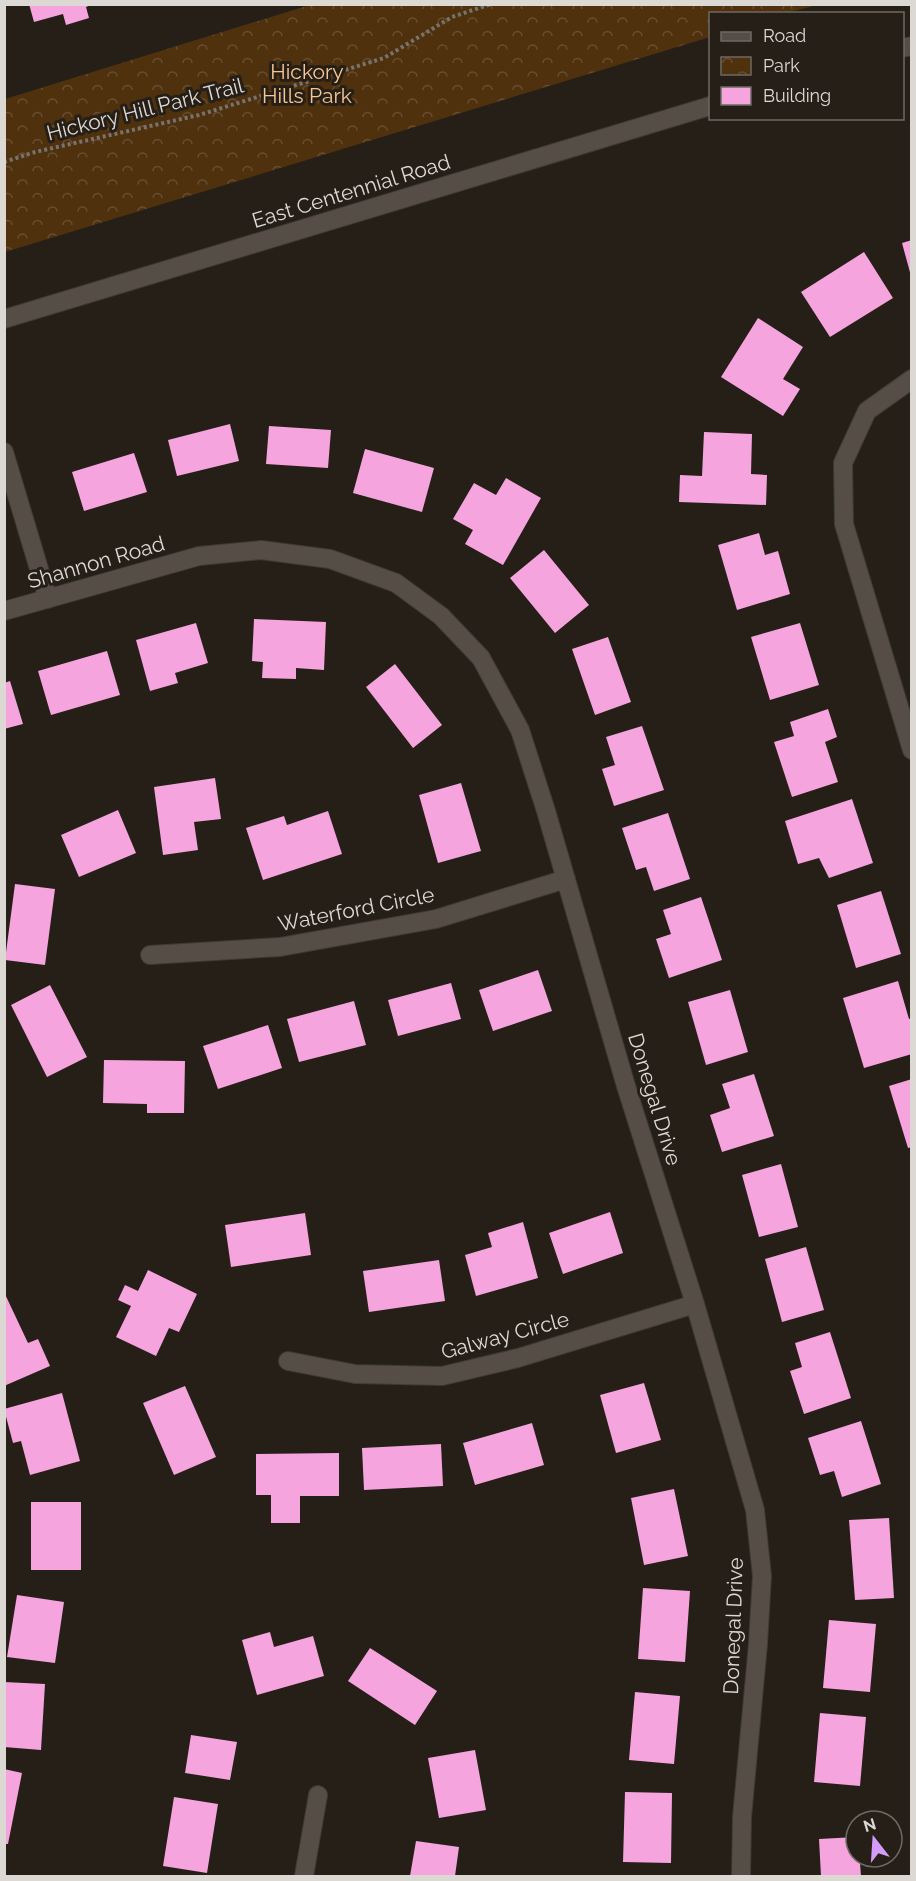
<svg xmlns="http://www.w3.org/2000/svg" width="916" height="1881" viewBox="0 0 916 1881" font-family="Raleway,sans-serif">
<defs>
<pattern id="park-crowns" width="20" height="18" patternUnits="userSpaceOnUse" patternTransform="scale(1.5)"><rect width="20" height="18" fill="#4f310e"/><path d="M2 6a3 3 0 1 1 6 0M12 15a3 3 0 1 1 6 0" fill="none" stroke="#684e30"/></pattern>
</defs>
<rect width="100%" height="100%" fill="#251f18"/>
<path fill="url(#park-crowns)" d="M 313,4 L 817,4 L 817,5 L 787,13 L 710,14 L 710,37 L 5,252 L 5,99 Z"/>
<path fill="#f6a4de" d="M 29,4 L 91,4 L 91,5 L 86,7 L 89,18 L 66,25 L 63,14 L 34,22 Z
M 912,240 L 912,276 L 911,276 L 902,243 Z
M 864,252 L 893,298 L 830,337 L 801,292 Z
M 758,318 L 803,347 L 783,379 L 800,389 L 783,416 L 721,377 Z
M 230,424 L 239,461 L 177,476 L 168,440 Z
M 269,426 L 331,430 L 328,468 L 266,464 Z
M 704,432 L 752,434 L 751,474 L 767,475 L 766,505 L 679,502 L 680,475 L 702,476 Z
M 365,449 L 434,468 L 422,512 L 353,493 Z
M 134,453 L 147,492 L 84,511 L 72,472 Z
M 506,478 L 541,498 L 503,565 L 465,544 L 473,530 L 453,519 L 474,483 L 496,495 Z
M 759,533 L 765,555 L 778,551 L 790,594 L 737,610 L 718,545 Z
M 544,550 L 589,605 L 555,633 L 510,578 Z
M 254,619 L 326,622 L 324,670 L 296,668 L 296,679 L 262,678 L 263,662 L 252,661 Z
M 196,623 L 208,663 L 175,673 L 178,683 L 150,691 L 136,640 Z
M 800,623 L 819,685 L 770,700 L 751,637 Z
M 608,637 L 631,702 L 595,715 L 572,649 Z
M 107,651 L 120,695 L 51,715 L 38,671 Z
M 395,664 L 442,725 L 413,748 L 366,687 Z
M 10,681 L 23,724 L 4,729 L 4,683 Z
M 828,709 L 837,737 L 825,742 L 838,782 L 792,797 L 774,742 L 794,736 L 790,722 Z
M 642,726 L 664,790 L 614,806 L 602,769 L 615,765 L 606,737 Z
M 215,778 L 221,819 L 194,822 L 198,850 L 163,855 L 154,787 Z
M 461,783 L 481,851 L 438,863 L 419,795 Z
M 852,799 L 873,863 L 829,878 L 819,858 L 798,864 L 785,821 Z
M 118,810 L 136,853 L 79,877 L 61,835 Z
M 328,811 L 342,854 L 263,880 L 246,828 L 284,816 L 287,825 Z
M 668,813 L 690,879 L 654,891 L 646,867 L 636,870 L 622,828 Z
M 15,884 L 55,889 L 45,965 L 5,960 Z
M 881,891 L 901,954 L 856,968 L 837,905 Z
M 701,897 L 722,960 L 669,978 L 656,939 L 671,934 L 663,910 Z
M 538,970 L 552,1011 L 493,1031 L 479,990 Z
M 898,981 L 909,1019 L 912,1018 L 912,1054 L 864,1068 L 843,998 Z
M 451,983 L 461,1019 L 398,1036 L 388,1000 Z
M 50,985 L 87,1057 L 47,1077 L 11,1005 Z
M 730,990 L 748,1052 L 706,1065 L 688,1002 Z
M 354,1001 L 366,1045 L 299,1062 L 287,1019 Z
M 268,1025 L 282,1068 L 218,1089 L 203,1046 Z
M 104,1060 L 185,1061 L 184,1113 L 147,1113 L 147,1104 L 103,1103 Z
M 754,1074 L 774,1136 L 722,1152 L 710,1115 L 730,1108 L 722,1084 Z
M 912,1079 L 912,1147 L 908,1148 L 889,1086 Z
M 781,1164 L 798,1227 L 759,1237 L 742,1175 Z
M 610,1212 L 623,1253 L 563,1274 L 549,1233 Z
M 305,1213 L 311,1255 L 231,1267 L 225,1225 Z
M 523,1222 L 538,1278 L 476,1296 L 465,1255 L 492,1247 L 488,1233 Z
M 806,1247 L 824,1310 L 782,1322 L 765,1259 Z
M 439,1260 L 445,1301 L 369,1312 L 363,1271 Z
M 148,1270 L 197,1294 L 179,1332 L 169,1328 L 156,1356 L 116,1337 L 131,1306 L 118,1300 L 125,1285 L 138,1291 Z
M 4,1292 L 28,1343 L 38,1339 L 50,1366 L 4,1386 Z
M 830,1332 L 851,1398 L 804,1414 L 790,1371 L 802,1367 L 795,1343 Z
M 644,1383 L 661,1440 L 616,1453 L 600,1395 Z
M 185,1386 L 216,1457 L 174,1475 L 143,1403 Z
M 62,1393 L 80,1461 L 30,1475 L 21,1441 L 13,1443 L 4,1409 Z
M 861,1421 L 881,1484 L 842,1497 L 834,1471 L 820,1475 L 808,1438 Z
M 532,1423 L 544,1465 L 475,1485 L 463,1443 Z
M 441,1444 L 443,1486 L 364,1490 L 362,1448 Z
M 339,1453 L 339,1496 L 300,1496 L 300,1523 L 271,1523 L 271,1495 L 256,1495 L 256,1454 Z
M 674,1489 L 688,1556 L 644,1565 L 631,1498 Z
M 31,1502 L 81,1502 L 81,1570 L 31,1570 Z
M 889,1518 L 894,1598 L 855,1600 L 849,1520 Z
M 643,1588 L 690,1591 L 685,1662 L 638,1659 Z
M 17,1595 L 64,1602 L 55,1663 L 7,1657 Z
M 829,1620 L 876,1624 L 870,1692 L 823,1688 Z
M 270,1632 L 274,1647 L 313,1636 L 324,1676 L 257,1695 L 242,1640 Z
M 370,1648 L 437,1691 L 415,1725 L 348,1681 Z
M 4,1682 L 45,1684 L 41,1750 L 4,1747 Z
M 635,1692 L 680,1696 L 674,1764 L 629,1760 Z
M 820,1713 L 866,1717 L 860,1786 L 814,1782 Z
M 191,1735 L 237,1742 L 230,1780 L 185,1773 Z
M 475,1750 L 486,1810 L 439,1818 L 428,1758 Z
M 4,1769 L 22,1773 L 8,1844 L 4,1844 Z
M 625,1792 L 672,1793 L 671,1863 L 623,1862 Z
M 174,1797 L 218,1804 L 207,1873 L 163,1866 Z
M 856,1837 L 856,1857 L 873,1857 L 873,1862 L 860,1863 L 861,1876 L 821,1876 L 819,1839 Z
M 416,1841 L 459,1847 L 455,1876 L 410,1876 Z"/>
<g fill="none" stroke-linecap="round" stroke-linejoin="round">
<g stroke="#3f3a36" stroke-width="20">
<path id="street" d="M 912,379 L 867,411 L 843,463 L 844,524 L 912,750
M 4,452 L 48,599
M 4,611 L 199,556 L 261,550 L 330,559 L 396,583 L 441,616 L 481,658 L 520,730 L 546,811 L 626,1086 L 695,1304 L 755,1510 L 762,1576 L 758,1644 L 742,1817 L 741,1876
M 150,955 L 280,947 L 436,919 L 566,879
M 288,1361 L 355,1374 L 442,1376 L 518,1358 L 695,1304
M 304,1876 L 318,1795"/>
</g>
<g stroke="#3f3a36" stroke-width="20">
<path id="secondary" d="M 902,48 L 912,46
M 4,319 L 710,106"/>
</g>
<path stroke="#78736e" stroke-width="4" stroke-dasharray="3 3" stroke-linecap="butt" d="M 4,162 L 35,152 L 199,115 L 384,58 L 452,17 L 491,4"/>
<use href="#street" stroke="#554d46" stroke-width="18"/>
<use href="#secondary" stroke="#554d46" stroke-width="18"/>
</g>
<g text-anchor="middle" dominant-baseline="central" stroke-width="6" stroke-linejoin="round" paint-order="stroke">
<g font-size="21" fill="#f9c590" stroke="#251f18">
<text x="307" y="71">Hickory<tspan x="307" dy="24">Hills Park</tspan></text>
</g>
<g font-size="21" fill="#dcd8d4" stroke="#251f18">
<text transform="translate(145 109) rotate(-14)">Hickory Hill Park Trail</text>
<text transform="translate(351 191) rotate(-17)">East Centennial Road</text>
<text transform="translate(96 562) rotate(-16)">Shannon Road</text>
<text transform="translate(356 909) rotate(-11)">Waterford Circle</text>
<text transform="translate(655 1099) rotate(73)">Donegal Drive</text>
<text transform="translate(505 1335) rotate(-15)">Galway Circle</text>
<text transform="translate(733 1626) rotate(-88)">Donegal Drive</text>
</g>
</g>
<rect width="916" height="1881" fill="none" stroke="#dcd8d4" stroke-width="12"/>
<rect x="709" y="12" width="195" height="108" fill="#251f18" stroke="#6e6963" stroke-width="1.5"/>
<rect x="721" y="32" width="30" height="9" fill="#554d46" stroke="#6e6963" stroke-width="1.5"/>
<text x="763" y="42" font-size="18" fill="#dcd8d4">Road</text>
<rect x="721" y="57" width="30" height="18" fill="url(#park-crowns)" stroke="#6e6963" stroke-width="1.5"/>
<text x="763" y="72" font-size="18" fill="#dcd8d4">Park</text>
<rect x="721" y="87" width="30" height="18" fill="#f6a4de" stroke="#6e6963" stroke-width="1.5"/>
<text x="763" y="102" font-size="18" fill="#dcd8d4">Building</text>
<g transform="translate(874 1839) rotate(343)"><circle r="28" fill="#251f18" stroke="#6e6963" stroke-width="1.5"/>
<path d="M0-4.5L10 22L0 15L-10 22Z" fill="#d59bfa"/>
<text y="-9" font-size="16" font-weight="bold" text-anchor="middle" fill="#dcd8d4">N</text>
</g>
</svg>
